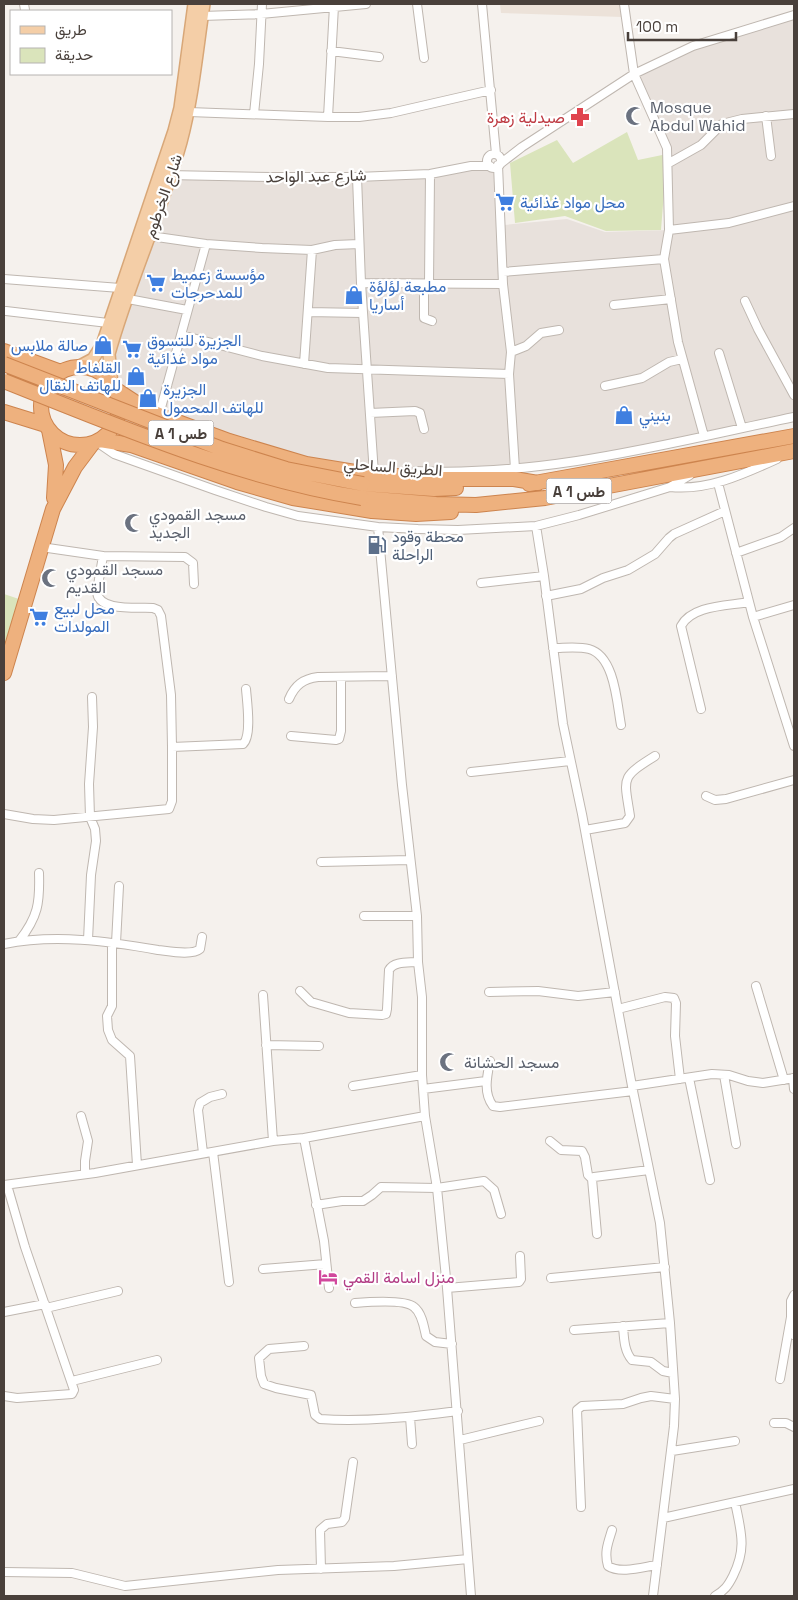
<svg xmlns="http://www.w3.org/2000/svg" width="798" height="1600" viewBox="0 0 798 1600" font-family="'Space Grotesk',Vazirmatn,sans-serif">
<rect width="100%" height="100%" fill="#f5f1ed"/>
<path fill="#e8e1dc" d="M 794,17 L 794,419 L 568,463 L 374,473 L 230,440 L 116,388 L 109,360 L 171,176 L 356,177 L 491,167 L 499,181 L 504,225 L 567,219 L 605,232 L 669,230 L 668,148 L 635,75 L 692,46 Z"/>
<path fill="#ece2d9" d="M 500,4 L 621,4 L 622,17 L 501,13 Z"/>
<path fill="#dae4bb" d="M 627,132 L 638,160 L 667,154 L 661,230 L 606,231 L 565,216 L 515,223 L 510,163 L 557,140 L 573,163 Z
M 4,594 L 22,600 L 4,655 Z"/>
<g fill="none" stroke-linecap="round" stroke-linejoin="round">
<g stroke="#bfb7b0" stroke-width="10">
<path id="street" d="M 24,4 L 25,10
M 417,4 L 424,58
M 482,4 L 496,154
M 624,4 L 634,74 L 667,148 L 669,230 L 664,259 L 678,342 L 704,436
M 202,16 L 261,14 L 366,4
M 331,51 L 379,57
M 189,112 L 328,117 L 359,117 L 391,113 L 491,90
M 254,114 L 259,64 L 262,4
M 766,116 L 771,156
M 328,117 L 334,6
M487 161a7 7 0 1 1 14 0a7 7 0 1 1-14 0Z
M 669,163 L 701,145 L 722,124 L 742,119 L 794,114
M 500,164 L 522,147 L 634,74 L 693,46 L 794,15
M 498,165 L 503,284 L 511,352 L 509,374 L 515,469
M 168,175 L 271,177 L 357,177 L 430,174 L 471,166 L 490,166
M 357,177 L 361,283 L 374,474
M 669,230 L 729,223 L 794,206
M 150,236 L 206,244 L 262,248 L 312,250 L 335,245 L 359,244
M 503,272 L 664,259
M 4,279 L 120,288
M 361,283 L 503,284
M 424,284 L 424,318 L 432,321
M 429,284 L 430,174
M 128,299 L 187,310
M 745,301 L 758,329 L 794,395
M 614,305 L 671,299
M 6,311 L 108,323
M 308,312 L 363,313
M 181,335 L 262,356 L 328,368 L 509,374
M 511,352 L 526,346 L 541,333 L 559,330
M 719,353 L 742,428
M 304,364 L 312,250
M 605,386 L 642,378 L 669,362 L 682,359
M 370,413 L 415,411 L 420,413 L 424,429
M 159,415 L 206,244
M 98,443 L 114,454 L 215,490 L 266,507 L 298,516 L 378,527 L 418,529 L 458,530 L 536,526 L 579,515 L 670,487 L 690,475
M 416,471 C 545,477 670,443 794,417
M 718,483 L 753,617 L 794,746
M 670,487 C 708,491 744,474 777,459
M 536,526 L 544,576 L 563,724 L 582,814 L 632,1086 L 660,1223 L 670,1323 L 675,1399 L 674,1426 L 653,1596
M 378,527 L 402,785 L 417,916 L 418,962 L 422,997 L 422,1075 L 425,1116 L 437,1188 L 447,1288 L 471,1596
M 41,547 L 103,556 L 185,557 L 193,563 L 194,584
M 736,553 L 781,537 L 794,528
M 103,556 L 97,591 C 97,612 138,607 153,608 L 158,610 L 161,616 L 171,695 L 172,747
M 481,583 L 544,576
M 546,596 L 581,589 L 603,578 L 628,570 L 655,554 L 669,538 L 674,534 L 725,511
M 753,617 L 794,605
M 553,648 C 564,648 578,646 589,649 C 615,656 617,704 621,725
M 289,699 C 295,685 303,679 318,677 L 392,676
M 701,709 L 681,626 C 692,605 728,606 749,602
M 291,736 L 336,740 L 339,739 L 341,731 L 341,677
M 471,772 L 570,761
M 706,796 L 715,800 L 726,799 L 794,780
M 4,814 L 33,819 L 54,820 L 169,809 L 172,801 L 172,747 L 243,744 C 252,736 247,702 246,689
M 585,830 L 625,823 L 630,816 C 624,777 620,778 655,756
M 321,862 L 410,860
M 364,916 L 417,916
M 88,940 L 91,875 L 96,841 L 95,829 L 90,817 L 89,784 L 93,727 L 92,697
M 19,941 C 38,917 40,903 39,873
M 112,943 L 112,1006 L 107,1016 L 108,1030 L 112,1040 L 130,1056 L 137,1165
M 116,943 L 119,886
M 4,944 C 55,934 107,941 158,950 C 168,951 192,956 200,949 L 202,937
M 756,986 L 784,1080
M 300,991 L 311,1002 L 349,1013 L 382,1015 L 386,1014 L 387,1009 L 389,970 C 394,961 408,963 418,962
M 489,992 L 538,991 L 578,996 L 615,992
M 263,995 L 273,1141
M 618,1009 L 665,997 L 674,998 L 676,1003 L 675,1036 L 680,1079
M 266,1045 L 319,1046
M 490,1061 C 487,1076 483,1093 493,1106 L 500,1107 L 633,1091
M 724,1075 L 736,1144
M 689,1078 L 710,1180
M 793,1078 L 794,1089
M 353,1086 L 422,1075
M 632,1086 L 712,1074 L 729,1075 L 748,1081 L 763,1083 L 794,1078
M 423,1089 L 486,1081
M 81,1116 L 88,1141 L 85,1161 L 85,1174
M 304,1138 L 324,1241 L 329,1288
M 550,1141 L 561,1150 L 582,1151 L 585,1157 L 588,1175 L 592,1179
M 213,1152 L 229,1282
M 203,1153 L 198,1110 L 200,1103 L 210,1097 L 222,1094
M 4,1185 L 95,1173 L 273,1141 L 304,1138 L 425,1116
M 316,1205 L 342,1201 L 363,1201 L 372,1195 L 381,1187 L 437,1188 L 484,1181 L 494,1190 L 501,1214
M 597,1234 L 592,1179 L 594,1177 L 649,1170
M 263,1269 L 326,1264
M 551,1278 L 665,1267
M 447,1288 L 519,1282 L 521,1279 L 520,1256
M 355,1303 C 367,1302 405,1299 414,1307 C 422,1313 424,1327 426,1336 L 435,1342 L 452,1344
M 46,1308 L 118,1291
M 4,1312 L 45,1304
M 791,1323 L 794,1335
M 623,1326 C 624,1338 624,1351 632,1360 L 651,1362 L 663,1371 L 673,1373
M 574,1330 L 670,1323
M 304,1346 L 269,1349 L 259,1358 L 261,1376 L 264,1384 L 276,1388 L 311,1395 L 315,1415 L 320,1419 C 366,1422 412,1417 458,1411
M 780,1379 L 791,1317 L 791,1301 L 794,1295
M 72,1381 L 157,1360
M 4,1396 L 17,1398 L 72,1394 L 74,1390 L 25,1247 L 7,1185
M 410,1417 L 412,1444
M 774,1423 L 786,1423 L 794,1427
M 460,1440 L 539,1421
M 672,1451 L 735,1441
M 581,1507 L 577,1410 L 582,1406 L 623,1404 L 641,1398 L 651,1396 L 675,1399
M 663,1518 L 794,1489
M 612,1530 C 608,1543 604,1552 608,1566 C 620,1574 643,1567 657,1565
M 321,1569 L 320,1530 L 327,1524 L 342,1522 L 345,1518 L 353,1462
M 4,1572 L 72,1573 L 125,1586 L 278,1570 L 394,1566 L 468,1559
M 715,1596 C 724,1591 728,1586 733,1576 C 747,1548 741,1532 735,1502"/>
</g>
<g stroke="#d8a778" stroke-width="14">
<path id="primary" d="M 76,368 L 93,359 L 102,345 L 174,131 L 180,108 L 194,4
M 112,385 L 109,354 C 129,282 161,214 181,142 C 193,97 197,50 204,4"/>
</g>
<g stroke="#cd844e" stroke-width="16">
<path id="highway" d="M 4,351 L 61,372
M41 406a39 39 0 1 1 78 0a39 39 0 1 1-78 0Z
M 115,389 L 147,410 L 159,415 L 229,441 L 306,464 L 355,472 L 416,478 L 442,479 L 514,479 L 538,483
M 4,412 L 46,425
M 49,430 L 56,465 L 54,498
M 100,440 L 131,445 L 237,482 L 293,498 L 372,511 L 416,514 L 451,512
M 363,484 L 434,489 L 456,488
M 529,484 L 794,436
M 362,498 L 436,504 L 476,505 L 545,498 L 794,451
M 4,673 L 53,509 L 75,467 L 93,443"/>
</g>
<use href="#street" stroke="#fff" stroke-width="8"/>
<use href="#primary" stroke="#f4cea7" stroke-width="11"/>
<use href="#highway" stroke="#eeb17e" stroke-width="14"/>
<g stroke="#cd844e" stroke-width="16" stroke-linecap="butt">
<path id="highway-bridge" d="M 4,364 L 222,449 L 286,469 L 363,484
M 4,381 C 120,427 238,478 362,498"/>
</g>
<use href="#highway-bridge" stroke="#eeb17e" stroke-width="14"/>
</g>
<defs>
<g id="mosque-bare" transform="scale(1.5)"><path d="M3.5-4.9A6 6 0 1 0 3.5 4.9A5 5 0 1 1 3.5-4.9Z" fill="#6b7280" stroke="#fff" stroke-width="2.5" paint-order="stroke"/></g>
<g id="pharmacy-bare" transform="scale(1.5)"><path d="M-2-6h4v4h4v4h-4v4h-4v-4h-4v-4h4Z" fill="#e0444e" stroke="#fff" stroke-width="2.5" paint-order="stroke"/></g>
<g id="supermarket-bare" transform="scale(1.5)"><path d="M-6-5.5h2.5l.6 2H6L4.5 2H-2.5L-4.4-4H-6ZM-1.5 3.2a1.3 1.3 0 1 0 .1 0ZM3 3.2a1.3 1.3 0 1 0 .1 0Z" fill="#3f7fe0" stroke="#fff" stroke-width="2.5" paint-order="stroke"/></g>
<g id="shop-bare" transform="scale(1.5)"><path d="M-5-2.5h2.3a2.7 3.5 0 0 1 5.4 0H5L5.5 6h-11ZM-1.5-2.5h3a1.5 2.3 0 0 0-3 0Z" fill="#3f7fe0" stroke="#fff" stroke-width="2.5" paint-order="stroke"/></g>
<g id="fuel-bare" transform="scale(1.5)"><path d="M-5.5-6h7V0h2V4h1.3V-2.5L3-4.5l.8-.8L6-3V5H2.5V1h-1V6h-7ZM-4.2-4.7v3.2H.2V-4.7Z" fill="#5c6f8a" stroke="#fff" stroke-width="2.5" paint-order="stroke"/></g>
<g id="hotel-bare" transform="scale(1.5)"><path d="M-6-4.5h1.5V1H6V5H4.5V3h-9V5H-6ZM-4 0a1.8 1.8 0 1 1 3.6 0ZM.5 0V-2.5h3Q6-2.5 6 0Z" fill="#d1479c" stroke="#fff" stroke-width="2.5" paint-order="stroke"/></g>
</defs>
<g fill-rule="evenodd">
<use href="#mosque-bare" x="635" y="116"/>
<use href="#pharmacy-bare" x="580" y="117"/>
<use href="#supermarket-bare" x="505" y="202"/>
<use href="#supermarket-bare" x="156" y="283"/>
<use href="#shop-bare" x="354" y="295"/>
<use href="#shop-bare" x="103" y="345"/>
<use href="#supermarket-bare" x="132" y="349"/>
<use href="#shop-bare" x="136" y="376"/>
<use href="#shop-bare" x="148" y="398"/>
<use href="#shop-bare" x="624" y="415"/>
<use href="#mosque-bare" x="134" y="523"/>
<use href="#fuel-bare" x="377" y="545"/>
<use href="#mosque-bare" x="51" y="578"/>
<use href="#supermarket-bare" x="39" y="617"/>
<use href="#mosque-bare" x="449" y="1062"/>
<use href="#hotel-bare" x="328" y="1277"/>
</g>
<g text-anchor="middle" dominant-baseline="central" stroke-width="4.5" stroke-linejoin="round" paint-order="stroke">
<g fill="#fff" stroke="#807976" stroke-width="1">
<rect x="148.5" y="420.5" width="65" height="25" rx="4"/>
<rect x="546.5" y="478.5" width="65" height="25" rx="4"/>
</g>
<g font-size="15" font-weight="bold" fill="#49403b">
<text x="181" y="433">A 1 طس</text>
<text x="579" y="491">A 1 طس</text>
</g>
<g font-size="16" fill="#5b616d" stroke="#fff" text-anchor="start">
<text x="650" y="107">Mosque<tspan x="650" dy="18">Abdul Wahid</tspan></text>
<text x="149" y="514">مسجد القمودي<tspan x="149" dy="18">الجديد</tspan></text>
<text x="66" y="569">مسجد القمودي<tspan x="66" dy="18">القديم</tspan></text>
<text x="464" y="1062">مسجد الحشانة</text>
</g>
<g font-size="16" fill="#be3a42" stroke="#fff" text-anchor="end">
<text x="565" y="117">صيدلية زهرة</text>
</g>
<g font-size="16" fill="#49403b" stroke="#fff">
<text transform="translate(316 176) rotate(-1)">شارع عبد الواحد</text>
<text transform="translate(163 196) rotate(-71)">شارع الخرطوم</text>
<text transform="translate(393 467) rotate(4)">الطريق الساحلي</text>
</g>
<g font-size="16" fill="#366cbe" stroke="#fff" text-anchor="start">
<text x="520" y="202">محل مواد غذائية</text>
<text x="171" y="274">مؤسسة زعميط<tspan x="171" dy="18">للمدحرجات</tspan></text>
<text x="369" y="286">مطبعة لؤلؤة<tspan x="369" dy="18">أساريا</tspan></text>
<text x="147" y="340">الجزيرة للتسوق<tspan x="147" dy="18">مواد غذائية</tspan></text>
<text x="88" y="345" text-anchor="end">صالة ملابس</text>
<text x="121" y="367" text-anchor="end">القلفاط<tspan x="121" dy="18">للهاتف النقال</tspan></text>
<text x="163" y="389">الجزيرة<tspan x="163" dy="18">للهاتف المحمول</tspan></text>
<text x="639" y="415">بنيني</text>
<text x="54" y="608">محل لبيع<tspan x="54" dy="18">المولدات</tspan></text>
</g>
<g font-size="16" fill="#4e5e75" stroke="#fff" text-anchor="start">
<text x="392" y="536">محطة وقود<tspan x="392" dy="18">الراحلة</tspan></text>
</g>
<g font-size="16" fill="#b23c85" stroke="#fff" text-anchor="start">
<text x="343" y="1277">منزل اسامة القمي</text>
</g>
</g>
<rect width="798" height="1600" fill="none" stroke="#49403b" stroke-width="10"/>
<rect x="10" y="10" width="162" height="65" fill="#ffffff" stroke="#b6b3b1"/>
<rect x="20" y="26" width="25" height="8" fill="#f4cea7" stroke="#b6b3b1"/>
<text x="55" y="35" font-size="15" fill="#49403b">طريق</text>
<rect x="20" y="48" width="25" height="15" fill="#dae4bb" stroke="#b6b3b1"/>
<text x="55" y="60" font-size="15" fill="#49403b">حديقة</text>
<path d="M628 32v8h108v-8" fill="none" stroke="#49403b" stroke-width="2.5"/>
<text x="636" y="32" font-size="15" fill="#49403b" stroke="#ffffff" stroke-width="4" paint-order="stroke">100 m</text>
</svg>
